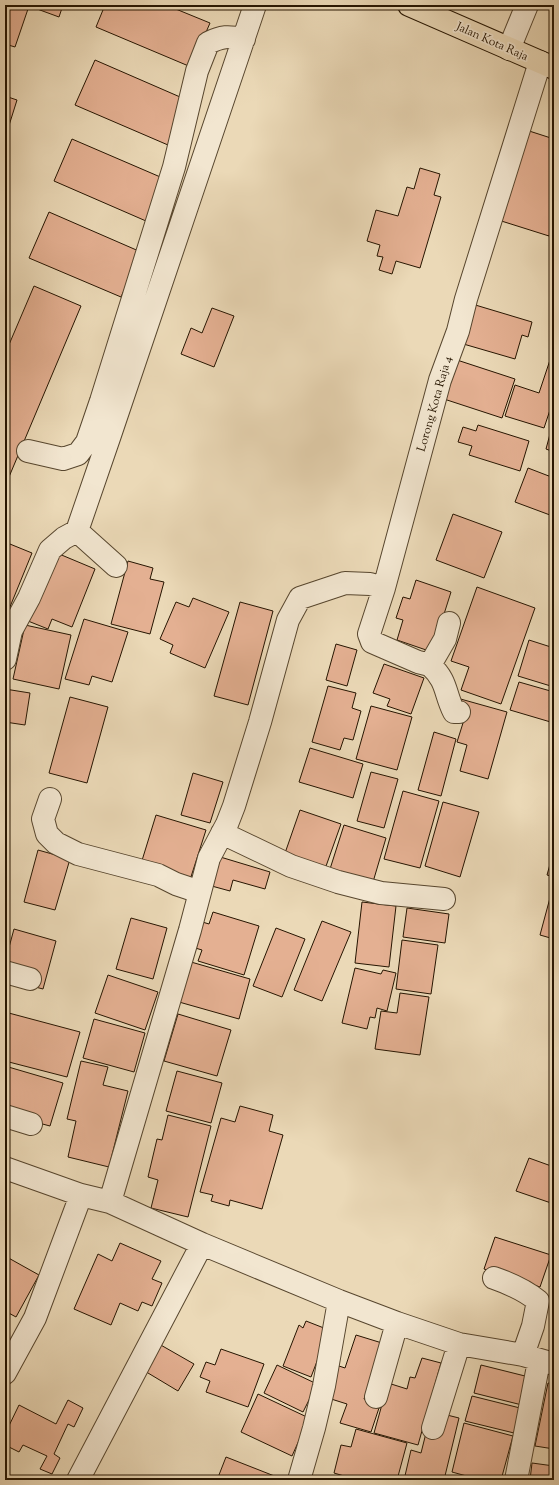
<svg xmlns="http://www.w3.org/2000/svg" width="559" height="1485" viewBox="0 0 559 1485" font-family="'Sorts Mill Goudy',serif">
<rect width="100%" height="100%" fill="#ebd9b7"/>
<filter id="stains"><feTurbulence type="fractalNoise" baseFrequency=".005" numOctaves="4"/><feColorMatrix values="0 0 0 0 .2 0 0 0 0 .09 0 0 0 0 .02 0 0 0 .5 -.17"/></filter>
<radialGradient id="worn" r=".72"><stop offset=".6" stop-color="#630" stop-opacity="0"/><stop offset="1" stop-color="#630" stop-opacity=".3"/></radialGradient>
<path fill="#e4b092" stroke="#261501" d="M 5,5 L 63,5 L 59,17 L 29,6 L 15,47 L 5,44 Z
M 105,5 L 166,5 L 210,23 L 191,67 L 96,27 Z
M 95,60 L 187,100 L 168,145 L 75,105 Z
M 5,96 L 17,100 L 6,135 L 5,135 Z
M 523,129 L 554,139 L 554,220 L 549,236 L 495,219 Z
M 72,139 L 165,179 L 146,221 L 54,181 Z
M 420,168 L 440,174 L 434,195 L 441,197 L 420,268 L 396,261 L 392,274 L 379,270 L 383,257 L 377,256 L 380,245 L 367,241 L 376,210 L 398,216 L 407,187 L 414,189 Z
M 49,212 L 141,252 L 121,297 L 29,258 Z
M 34,286 L 81,306 L 6,484 L 5,484 L 5,354 Z
M 472,304 L 532,322 L 528,337 L 522,335 L 515,359 L 460,343 Z
M 212,308 L 234,316 L 214,367 L 181,354 L 191,328 L 202,333 Z
M 554,348 L 554,398 L 544,428 L 505,416 L 515,385 L 539,393 Z
M 457,360 L 515,379 L 502,418 L 444,399 Z
M 554,419 L 554,452 L 546,449 Z
M 478,425 L 529,441 L 520,471 L 469,455 L 472,446 L 458,442 L 463,427 L 476,431 Z
M 528,468 L 554,478 L 554,505 L 550,515 L 515,502 Z
M 453,514 L 502,532 L 484,578 L 436,560 Z
M 5,542 L 32,553 L 5,619 Z
M 52,551 L 95,569 L 72,627 L 52,619 L 48,629 L 23,619 Z
M 128,561 L 153,568 L 150,579 L 164,582 L 150,634 L 111,624 Z
M 416,580 L 451,592 L 432,652 L 397,640 L 403,620 L 396,618 L 403,597 L 410,599 Z
M 477,587 L 535,608 L 501,704 L 461,690 L 469,667 L 451,661 Z
M 193,598 L 229,612 L 205,668 L 170,653 L 173,645 L 160,639 L 176,602 L 189,607 Z
M 240,602 L 273,611 L 248,705 L 214,696 Z
M 84,619 L 128,632 L 112,682 L 92,676 L 89,685 L 65,679 Z
M 25,625 L 71,635 L 59,689 L 13,679 Z
M 529,640 L 554,648 L 554,687 L 518,676 Z
M 336,644 L 357,650 L 347,686 L 326,680 Z
M 384,664 L 424,678 L 411,714 L 387,706 L 390,699 L 373,693 Z
M 519,682 L 554,692 L 554,723 L 510,710 Z
M 328,686 L 356,693 L 352,708 L 361,711 L 353,740 L 344,738 L 340,750 L 312,742 Z
M 5,689 L 30,693 L 25,725 L 5,722 Z
M 70,697 L 108,707 L 87,783 L 49,773 Z
M 457,698 L 507,712 L 488,779 L 460,771 L 467,745 L 457,742 L 463,723 L 451,720 Z
M 371,706 L 412,717 L 397,770 L 356,759 Z
M 434,732 L 456,739 L 441,796 L 418,790 Z
M 310,748 L 363,764 L 353,798 L 299,782 Z
M 371,772 L 398,779 L 384,828 L 357,821 Z
M 193,773 L 223,782 L 210,823 L 181,815 Z
M 403,791 L 439,801 L 420,868 L 384,859 Z
M 443,802 L 479,812 L 460,877 L 425,866 Z
M 300,810 L 341,824 L 325,869 L 284,856 Z
M 156,815 L 206,830 L 189,883 L 140,867 Z
M 344,825 L 386,838 L 373,882 L 330,869 Z
M 38,850 L 70,859 L 55,910 L 24,902 Z
M 554,850 L 554,877 L 547,875 Z
M 217,856 L 270,872 L 265,889 L 233,880 L 230,891 L 208,885 Z
M 554,883 L 554,939 L 540,935 Z
M 362,902 L 396,906 L 389,967 L 355,963 Z
M 407,908 L 449,914 L 445,943 L 403,937 Z
M 213,912 L 259,926 L 244,975 L 198,961 L 202,950 L 192,947 L 199,921 L 209,924 Z
M 131,918 L 167,928 L 153,979 L 116,969 Z
M 322,921 L 351,932 L 322,1001 L 294,990 Z
M 276,928 L 305,939 L 282,997 L 253,986 Z
M 14,929 L 56,941 L 43,989 L 5,979 L 5,962 Z
M 402,940 L 438,945 L 431,994 L 396,989 Z
M 191,962 L 250,979 L 239,1019 L 179,1002 Z
M 355,968 L 381,974 L 383,970 L 396,973 L 387,1011 L 377,1008 L 375,1018 L 370,1017 L 367,1029 L 342,1023 Z
M 108,975 L 158,992 L 145,1030 L 95,1013 Z
M 400,993 L 429,997 L 420,1055 L 375,1049 L 381,1011 L 397,1013 Z
M 5,1012 L 80,1032 L 67,1077 L 5,1061 Z
M 178,1014 L 231,1030 L 217,1076 L 164,1061 Z
M 94,1019 L 145,1033 L 134,1072 L 83,1058 Z
M 81,1061 L 108,1067 L 103,1085 L 128,1091 L 109,1167 L 68,1157 L 76,1121 L 67,1119 Z
M 5,1066 L 63,1083 L 50,1126 L 5,1114 Z
M 177,1071 L 222,1083 L 211,1123 L 166,1111 Z
M 240,1106 L 273,1115 L 269,1131 L 283,1135 L 262,1209 L 230,1200 L 229,1206 L 211,1201 L 213,1195 L 200,1192 L 221,1118 L 235,1122 Z
M 168,1115 L 211,1126 L 188,1217 L 151,1208 L 158,1180 L 148,1177 L 157,1139 L 162,1140 Z
M 529,1158 L 554,1167 L 554,1204 L 516,1191 Z
M 495,1237 L 551,1255 L 540,1287 L 484,1269 Z
M 120,1243 L 161,1261 L 152,1279 L 162,1283 L 152,1306 L 142,1302 L 138,1311 L 120,1303 L 111,1325 L 74,1309 L 98,1254 L 112,1261 Z
M 5,1256 L 39,1275 L 16,1317 L 5,1311 Z
M 306,1321 L 329,1330 L 311,1377 L 283,1366 L 299,1325 L 303,1328 Z
M 356,1335 L 382,1343 L 364,1399 L 380,1405 L 371,1432 L 340,1423 L 347,1404 L 328,1398 L 339,1366 L 345,1368 Z
M 159,1344 L 194,1364 L 178,1391 L 143,1370 Z
M 221,1349 L 264,1364 L 248,1407 L 206,1392 L 210,1381 L 200,1377 L 206,1362 L 215,1365 Z
M 422,1358 L 441,1363 L 418,1445 L 374,1433 L 388,1383 L 407,1389 L 410,1377 L 415,1378 Z
M 277,1365 L 317,1384 L 303,1412 L 264,1393 Z
M 481,1365 L 529,1377 L 522,1405 L 474,1393 Z
M 548,1383 L 554,1384 L 554,1449 L 535,1446 Z
M 258,1394 L 309,1418 L 292,1456 L 241,1432 Z
M 472,1396 L 520,1408 L 514,1433 L 465,1421 Z
M 68,1400 L 83,1408 L 74,1427 L 68,1424 L 54,1454 L 60,1458 L 52,1474 L 40,1469 L 47,1456 L 23,1445 L 19,1452 L 5,1445 L 5,1434 L 19,1405 L 56,1424 Z
M 435,1412 L 459,1418 L 444,1480 L 404,1480 L 411,1450 L 421,1453 L 427,1429 Z
M 464,1423 L 513,1436 L 501,1480 L 481,1480 L 452,1472 Z
M 356,1429 L 407,1443 L 397,1480 L 343,1480 L 344,1476 L 334,1473 L 341,1445 L 351,1447 Z
M 226,1457 L 282,1479 L 217,1480 Z
M 532,1463 L 554,1466 L 554,1480 L 530,1480 Z"/>
<g fill="none" stroke-linecap="round" stroke-linejoin="round">
<g stroke="#57462e" stroke-width="24">
<path id="minor" d="M 509,49 L 527,5
M 28,451 L 63,459 L 78,454 L 87,442 L 101,401 L 174,167 L 197,71 L 208,43 C 222,36 228,36 244,39
M 116,566 L 77,531 L 110,435 L 255,5
M 449,623 L 445,639 L 430,665 L 418,662 L 372,642 L 369,634 L 384,588 L 440,380 L 458,331 L 466,299 L 540,62
M 5,659 L 11,631 L 29,598 L 50,550 L 64,538 L 77,531
M 430,665 C 448,682 444,692 454,712 L 459,712
M 50,799 L 43,819 L 47,834 L 56,843 L 78,854 L 158,875 L 176,884 L 200,892
M 222,833 L 291,866 L 338,882 L 381,893 L 444,899
M 5,972 L 30,979
M 5,1116 L 31,1124
M 5,1168 L 81,1195 L 110,1202 L 202,1244 L 339,1301 L 397,1323 L 459,1344 L 523,1355 L 554,1364
M 110,1202 L 190,930 L 209,858 L 227,824 L 234,806 L 260,722 L 288,620 L 300,598 L 345,583 L 370,584 L 384,588
M 494,1278 C 511,1284 525,1290 538,1301 L 533,1326 L 523,1355
M 5,1373 L 35,1318 L 81,1195
M 376,1397 L 397,1323
M 433,1428 L 459,1344
M 78,1480 L 202,1244
M 299,1480 L 314,1428 L 324,1386 L 339,1301
M 516,1480 L 539,1361"/>
</g>
<g stroke="#261501" stroke-width="24">
<path id="major" d="M 409,5 L 554,68"/>
</g>
<use href="#minor" stroke="#f2e6d0" stroke-width="22"/>
<use href="#major" stroke="#ebd9b7" stroke-width="22"/>
</g>
<g text-anchor="middle" dominant-baseline="central" stroke-width="3.5" stroke-linejoin="round" paint-order="stroke">
<g font-size="12" fill="#261501" stroke="#f2e6d0">
<text transform="translate(492 42) rotate(24)">Jalan Kota Raja</text>
<text transform="translate(435 404) rotate(-74)">Lorong Kota Raja 4</text>
</g>
</g>
<rect width="559" height="1485" fill="none" stroke="#ebd9b7" stroke-width="20"/>
<rect x="6" y="6" width="547" height="1473" fill="none" stroke="#261501" stroke-width="2"/>
<rect x="10" y="10" width="539" height="1465" fill="none" stroke="#261501"/>
<rect width="100%" height="100%" filter="url(#stains)"/>
<rect width="100%" height="100%" fill="url(#worn)"/>
</svg>
